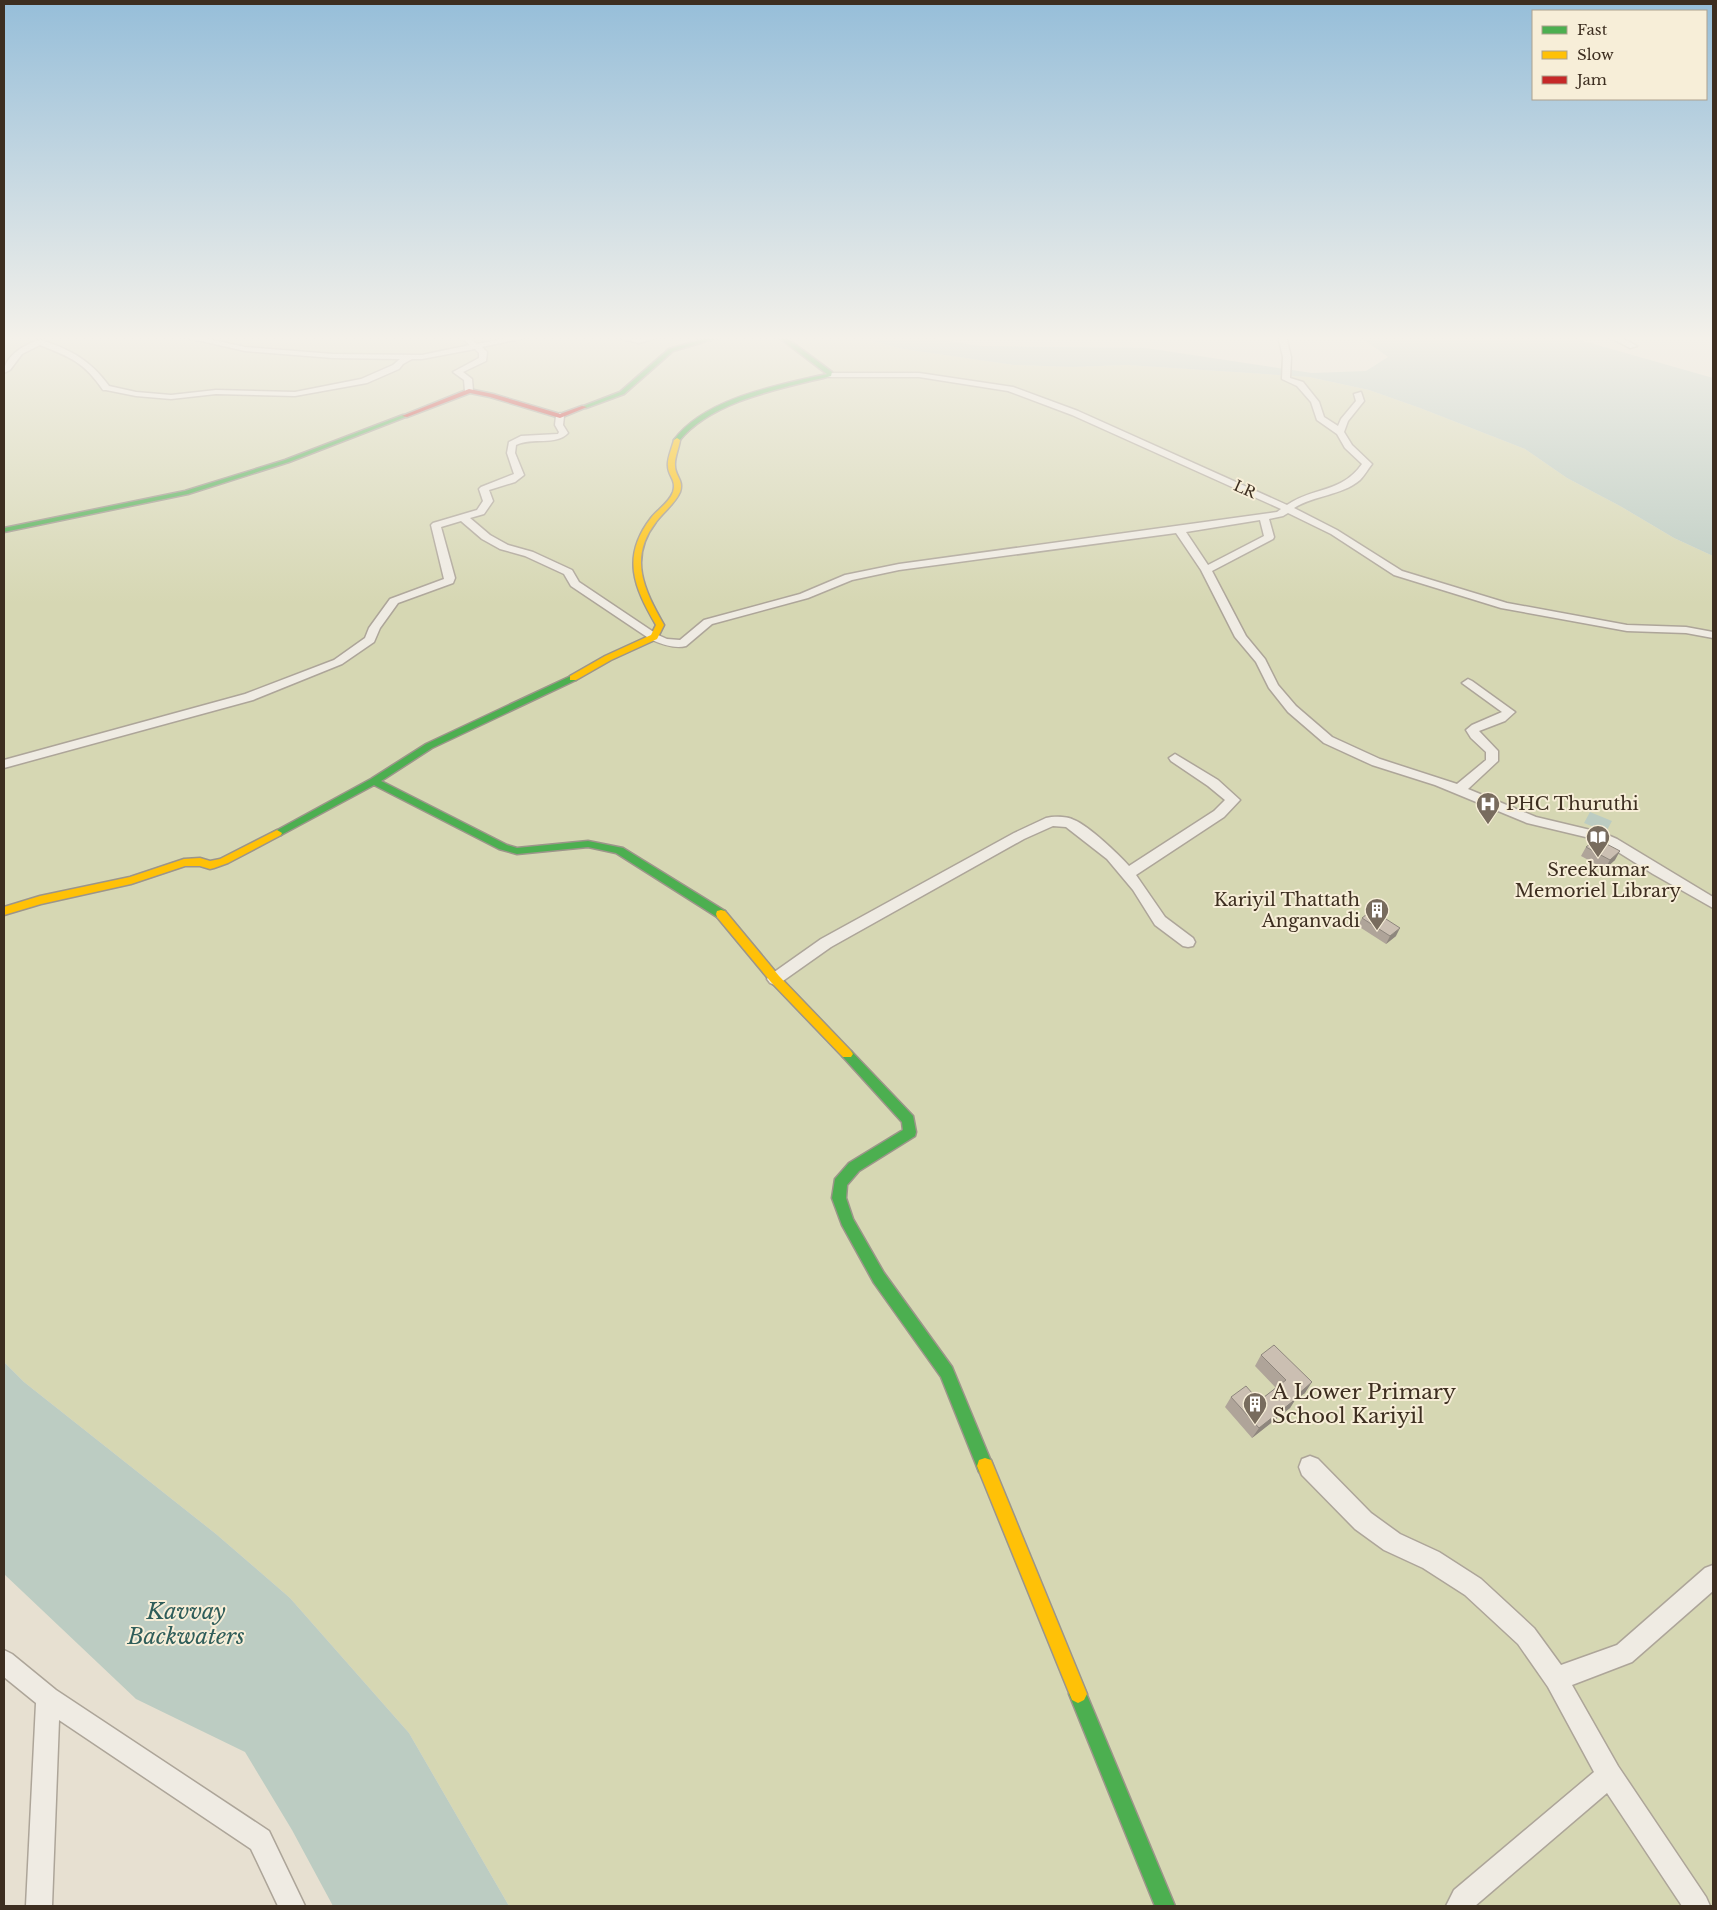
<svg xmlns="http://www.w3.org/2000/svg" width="1717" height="1910" viewBox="0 0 1717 1910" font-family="'Libre Baskerville',serif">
<rect width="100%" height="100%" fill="#e7e0d1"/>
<path fill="#d6d7b3" d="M 4,336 L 851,336 L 903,349 L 1014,365 L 1072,367 L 1127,365 L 1309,377 L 1369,390 L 1420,408 L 1525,449 L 1567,478 L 1620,506 L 1674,538 L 1713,556 L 1713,1906 L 509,1906 L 409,1733 L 290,1598 L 216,1534 L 24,1382 L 4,1362 Z"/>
<path fill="#bcccc2" d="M 851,336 L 918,336 L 980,346 L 1146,348 L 1312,373 L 1366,371 L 1388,357 L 1359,336 L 1574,336 L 1580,340 L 1713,378 L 1713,556 L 1674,538 L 1620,506 L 1567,478 L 1525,449 L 1420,408 L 1369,390 L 1309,377 L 1127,365 L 1072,367 L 1014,365 L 903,349 Z
M 1590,812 L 1612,821 L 1606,832 L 1584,823 Z
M 4,1362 L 24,1382 L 216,1534 L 290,1598 L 409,1733 L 509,1906 L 333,1906 L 292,1830 L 245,1752 L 136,1699 L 4,1574 Z"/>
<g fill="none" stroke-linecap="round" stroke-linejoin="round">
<g stroke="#ada599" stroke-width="3">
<path id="street" d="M 179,336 L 195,336 L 245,347 L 333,354 L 422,355 L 470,345 L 459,336 L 468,336 L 477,344 L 517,336 L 533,336 L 482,347 L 487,352 L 486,361 L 463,372 L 472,379 L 473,391 L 469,393 L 465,391 L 464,380 L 453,372 L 479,358 L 479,353 L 475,349 L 422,359 L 412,359 L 403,364 L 399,369 L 367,383 L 295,396 L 216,394 L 171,399 L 136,396 L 106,390 L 103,390 C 84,362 70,357 40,345 L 22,354 L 10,370 L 4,373 C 4,356 25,344 40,340 C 70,349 90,360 109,386 L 136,392 L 171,395 L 216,390 L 295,392 L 361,379 L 393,365 L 400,359 L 333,358 L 245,351 Z
M 611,336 L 639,339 L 663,336 L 639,343 Z
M 1278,336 L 1286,336 L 1291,357 L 1290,378 L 1303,382 L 1319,402 L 1324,417 L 1338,426 L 1341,419 L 1356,401 L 1354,394 L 1361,392 L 1364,401 L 1348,421 L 1344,432 L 1352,445 L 1372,464 C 1368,469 1364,476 1360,480 C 1341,496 1314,495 1294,508 L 1337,530 L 1402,571 L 1507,603 L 1627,625 L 1686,627 L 1713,632 L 1713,638 L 1686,633 L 1627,631 L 1501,608 L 1394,575 L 1331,534 L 1288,513 L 1283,516 L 1269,519 L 1274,537 L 1273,539 L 1212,571 L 1246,636 L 1265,659 L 1278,685 L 1296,706 L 1332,737 L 1380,759 L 1457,784 L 1486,760 L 1486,752 L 1471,738 L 1466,730 L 1472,725 L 1502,712 L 1462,683 L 1468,679 L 1472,681 L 1515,712 L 1505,721 L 1479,731 L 1498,751 L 1498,761 L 1468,789 L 1536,817 L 1603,833 L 1617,839 L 1713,897 L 1713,908 L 1653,874 L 1607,845 L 1594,839 L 1527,823 L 1435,785 L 1372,765 L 1324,743 L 1288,712 L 1269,688 L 1256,662 L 1235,637 L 1201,570 L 1176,533 L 899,570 L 852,580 L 808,598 L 712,624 L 686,646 C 674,649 661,644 650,639 L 571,586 L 564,574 L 525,556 L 500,549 L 482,539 L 461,521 L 441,527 L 455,578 L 453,583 L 398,603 L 380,628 L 374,642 L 342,664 L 253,700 L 4,768 L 4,760 L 245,694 L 334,660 L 365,638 L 369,628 L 390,599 L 444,579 L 431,525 L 433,523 L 477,510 L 483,501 L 479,489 L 481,487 L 514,474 L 507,453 L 509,442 L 521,436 L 558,434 L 559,432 L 555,425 L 556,416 L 560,413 L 564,416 L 563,425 L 568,433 C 556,446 532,437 516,445 L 515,453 L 524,475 L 515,482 L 489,490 L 493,501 L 484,514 L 470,518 L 490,535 L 508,545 L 533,552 L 572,570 L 579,582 L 658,635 L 667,639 L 680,640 L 704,620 L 800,594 L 845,575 L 899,564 L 1277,512 L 1281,509 L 1072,415 L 1008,391 L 919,377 L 829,377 L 825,375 L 829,373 L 919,373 L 1013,387 L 1078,411 L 1287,505 C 1313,487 1342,493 1362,464 L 1345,448 L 1337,434 L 1317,420 L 1311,402 L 1297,386 L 1282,379 L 1283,357 ZM 1260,520 L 1264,536 L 1208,565 L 1186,532 Z
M 1607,336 L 1618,336 L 1637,346 L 1630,348 Z
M 1175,754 L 1218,780 L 1240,800 L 1224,817 L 1136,875 L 1165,917 L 1193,938 L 1195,942 L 1193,946 L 1188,947 L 1183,946 L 1155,925 L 1133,890 L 1107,859 L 1066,827 L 1053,826 L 1024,839 L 831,947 L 780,983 L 775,985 L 770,983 L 767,979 L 770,975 L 821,939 L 1014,833 L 1046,818 C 1054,816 1067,816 1074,820 C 1089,826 1118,854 1129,866 L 1214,811 L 1225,800 L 1208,786 L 1171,761 L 1169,758 Z
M 1310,1456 L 1318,1459 L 1371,1513 L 1400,1534 L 1439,1552 L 1481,1579 L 1534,1628 L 1561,1665 L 1617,1645 L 1705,1568 L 1713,1565 L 1713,1591 L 1632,1662 L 1572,1685 L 1618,1766 L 1706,1897 L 1710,1906 L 1682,1906 L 1607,1793 L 1475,1906 L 1446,1906 L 1454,1890 L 1594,1772 L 1548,1687 L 1518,1644 L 1465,1595 L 1423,1568 L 1384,1550 L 1355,1529 L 1302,1475 L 1299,1467 L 1302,1459 Z
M 4,1650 L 12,1654 L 56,1690 L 269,1831 L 305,1906 L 278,1906 L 251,1849 L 59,1720 L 52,1906 L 26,1906 L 36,1703 L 4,1677 Z"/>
</g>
<g stroke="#9c958a" stroke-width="3">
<path id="fast" d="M 714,336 L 724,336 L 673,351 L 624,394 L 586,408 L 581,407 L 620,392 L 669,349 Z
M 777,336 L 784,336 L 832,372 L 831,376 C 783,388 712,400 679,441 L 675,441 L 674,440 C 705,398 779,385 827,374 Z
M 403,415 L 408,416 L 289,462 L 188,494 L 4,532 L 4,528 L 185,491 L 285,460 Z
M 573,675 L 577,678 L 576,680 L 432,748 L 381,781 L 507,845 L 517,848 L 588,841 L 623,848 L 725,911 L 726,914 L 725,917 L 717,917 L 616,853 L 588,847 L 517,854 L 499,849 L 374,785 L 281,835 L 277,836 L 272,833 L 371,779 L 426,744 Z
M 847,1049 L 851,1051 L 913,1116 L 916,1132 L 915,1136 L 859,1171 L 847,1185 L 846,1198 L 853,1219 L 884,1273 L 952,1367 L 993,1466 L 991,1472 L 985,1474 L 979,1472 L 941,1377 L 874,1283 L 842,1225 L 832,1198 L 835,1179 L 849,1163 L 903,1130 L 902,1122 L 843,1057 L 841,1054 L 843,1051 Z
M 1078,1685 L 1084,1688 L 1175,1906 L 1155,1906 L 1069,1694 L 1072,1688 Z"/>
</g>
<g stroke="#9c958a" stroke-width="3">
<path id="slow" d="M 677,438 L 680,440 C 679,448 674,459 675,466 C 675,476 684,480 680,492 C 675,504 663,512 656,522 C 628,558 644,590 664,625 L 657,639 L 611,660 L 576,680 L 570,680 L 570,676 L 605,656 L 651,635 L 656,625 C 634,587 621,557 651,518 C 658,509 669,503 673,492 C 677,480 668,476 668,466 C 667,459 672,448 674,440 Z
M 277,830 L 282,833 L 281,835 L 228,863 L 214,868 L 210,869 L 200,866 L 185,866 L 131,884 L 41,904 L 4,915 L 4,907 L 40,896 L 130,877 L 184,859 L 200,858 L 210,861 L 220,859 Z
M 721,910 L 725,911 L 779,976 L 851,1051 L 853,1054 L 851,1057 L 843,1057 L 771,982 L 717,917 L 716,914 L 717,911 Z
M 985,1458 L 991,1460 L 1087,1694 L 1084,1700 L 1078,1703 L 1072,1700 L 977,1466 L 979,1460 Z"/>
</g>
<g stroke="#9c958a" stroke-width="3">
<path id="jam" d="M 469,389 L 493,394 L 560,414 L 582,406 L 587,407 L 560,418 L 490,397 L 470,393 L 407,417 L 402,416 Z"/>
</g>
<use href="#street" fill="#efebe3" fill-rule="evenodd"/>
<use href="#fast" fill="#4caf50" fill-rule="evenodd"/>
<use href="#slow" fill="#ffc107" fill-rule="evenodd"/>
<use href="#jam" fill="#c62828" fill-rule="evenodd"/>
</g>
<path fill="#afa499" d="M 1586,847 L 1615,860 L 1605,869 L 1581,856 Z
M 1362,918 L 1396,936 L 1386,944 L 1358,926 Z
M 1261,1355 L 1305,1393 L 1295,1400 L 1290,1408 L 1252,1438 L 1225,1407 L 1231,1397 L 1259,1401 L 1276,1388 L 1255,1366 Z"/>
<path fill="#8e867d" d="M 1620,851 L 1615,860 L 1605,869 L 1610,860 Z
M 1400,928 L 1396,936 L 1386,944 L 1390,936 Z
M 1312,1382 L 1305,1393 L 1295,1400 L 1290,1408 L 1252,1438 L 1259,1428 Z"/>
<path fill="#cbbfb2" stroke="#8e867d" d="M 1597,839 L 1620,851 L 1610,860 L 1586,847 Z
M 1372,910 L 1400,928 L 1390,936 L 1362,918 Z
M 1274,1345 L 1312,1382 L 1296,1396 L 1297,1398 L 1259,1428 L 1231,1397 L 1246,1386 L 1259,1401 L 1286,1380 L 1261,1355 Z"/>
<linearGradient id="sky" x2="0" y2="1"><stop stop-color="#96bed9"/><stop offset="0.56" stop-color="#f4f1ea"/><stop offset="1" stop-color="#f4f1ea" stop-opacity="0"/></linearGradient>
<rect width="1717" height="604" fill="url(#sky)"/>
<defs>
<g id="hospital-pin" transform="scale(1.25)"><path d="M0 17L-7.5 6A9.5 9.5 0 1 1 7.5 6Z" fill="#786c5e" stroke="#f7eed8"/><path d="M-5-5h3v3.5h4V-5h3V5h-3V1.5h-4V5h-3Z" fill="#fff"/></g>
<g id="library-pin" transform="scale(1.25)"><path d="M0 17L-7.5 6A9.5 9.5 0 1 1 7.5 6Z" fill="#786c5e" stroke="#f7eed8"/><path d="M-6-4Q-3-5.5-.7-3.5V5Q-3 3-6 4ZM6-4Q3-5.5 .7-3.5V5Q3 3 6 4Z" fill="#fff"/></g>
<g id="building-pin" transform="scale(1.25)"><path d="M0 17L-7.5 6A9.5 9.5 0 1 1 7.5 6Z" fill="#786c5e" stroke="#f7eed8"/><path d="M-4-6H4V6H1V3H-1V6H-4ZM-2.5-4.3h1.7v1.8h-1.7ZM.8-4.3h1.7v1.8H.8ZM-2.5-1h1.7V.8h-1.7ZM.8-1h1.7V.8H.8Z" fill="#fff"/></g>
</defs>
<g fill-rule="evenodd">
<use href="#hospital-pin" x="1488" y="804"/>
<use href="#library-pin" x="1598" y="837"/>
<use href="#building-pin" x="1377" y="910"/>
<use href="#building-pin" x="1255" y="1404"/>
</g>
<g text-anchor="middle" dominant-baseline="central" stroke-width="4" stroke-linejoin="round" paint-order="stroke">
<g font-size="15" fill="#3d2e20" stroke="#f7eed8">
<text transform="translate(1245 489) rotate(24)">LR</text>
</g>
<g font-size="18" fill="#3d2e20" stroke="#f7eed8" text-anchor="start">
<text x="1506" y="804">PHC Thuruthi</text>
<text x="1598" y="870" text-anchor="middle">Sreekumar<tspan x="1598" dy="21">Memoriel Library</tspan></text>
<text x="1360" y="900" text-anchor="end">Kariyil Thattath<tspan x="1360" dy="21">Anganvadi</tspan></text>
</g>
<g font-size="21" fill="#3d2e20" stroke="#f7eed8" text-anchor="start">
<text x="1272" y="1392">A Lower Primary<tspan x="1272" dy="24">School Kariyil</tspan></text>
</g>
<g font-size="22" font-style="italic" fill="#2f5d5a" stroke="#f7eed8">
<text x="186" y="1611">Kavvay<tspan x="186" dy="25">Backwaters</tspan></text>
</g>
</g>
<rect width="1717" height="1910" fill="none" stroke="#3d2e20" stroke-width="10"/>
<rect x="1532" y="10" width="175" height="90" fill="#f7eed8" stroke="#ada18e"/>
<rect x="1542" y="26" width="25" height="8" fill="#4caf50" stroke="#ada18e"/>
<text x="1577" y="35" font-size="15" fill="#3d2e20">Fast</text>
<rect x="1542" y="51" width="25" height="8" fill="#ffc107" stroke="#ada18e"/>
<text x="1577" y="60" font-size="15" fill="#3d2e20">Slow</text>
<rect x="1542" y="76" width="25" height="8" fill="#c62828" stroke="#ada18e"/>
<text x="1577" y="85" font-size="15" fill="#3d2e20">Jam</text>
</svg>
